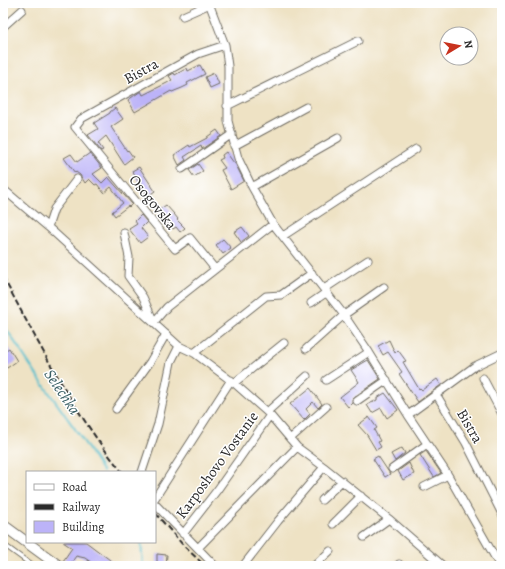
<svg xmlns="http://www.w3.org/2000/svg" width="505" height="569" viewBox="0 0 505 569" font-family="Alegreya,serif">
<rect width="100%" height="100%" fill="#fff"/>
<filter id="ink" filterUnits="userSpaceOnUse"><feTurbulence type="fractalNoise" baseFrequency=".025" numOctaves="2"/><feDisplacementMap in="SourceGraphic" scale="8" xChannelSelector="R" yChannelSelector="G"/><feConvolveMatrix kernelMatrix="1 2 1 2 8 2 1 2 1" color-interpolation-filters="sRGB"/></filter>
<filter id="wash" filterUnits="userSpaceOnUse"><feTurbulence type="fractalNoise" baseFrequency=".012" numOctaves="4" result="noise"/><feDisplacementMap in="SourceGraphic" scale="16" xChannelSelector="R" yChannelSelector="G"/><feGaussianBlur stdDeviation="0.9" result="paint"/><feColorMatrix in="noise" values="0 0 0 0 0 0 0 0 0 0 0 0 0 0 0 0 0 1.4 0 .05"/><feComposite in="paint" operator="in"/></filter>
<g filter="url(#wash)">
<rect width="100%" height="100%" fill="#eee2c4"/>
<g fill="none" stroke-linecap="round" stroke-linejoin="round">
<path stroke="#54bfcf" stroke-width="2" d="M 3,324 L 38,377 L 80,436 L 103,472
M 141,542 L 143,566"/>
</g>
<g id="blocks">
<path fill="#bcb3f8" d="M 200,65 L 205,74 L 187,83 L 188,85 L 182,88 L 172,92 L 171,91 L 135,112 L 128,100 L 141,91 L 143,95 L 167,83 L 172,80 L 169,76 L 174,73 L 175,75 L 187,68 L 188,71 Z
M 214,73 L 219,84 L 210,88 L 205,77 Z
M 115,108 L 123,119 L 111,127 L 127,151 L 128,150 L 133,157 L 124,164 L 106,136 L 98,143 L 103,150 L 101,151 L 88,135 L 98,129 L 94,123 L 110,113 L 110,112 Z
M 217,130 L 221,136 L 202,149 L 201,146 L 184,157 L 186,160 L 179,165 L 174,155 L 189,145 L 190,147 L 207,138 L 207,137 Z
M 226,152 L 234,163 L 235,163 L 244,181 L 231,189 L 221,170 L 225,168 L 219,160 L 223,158 L 222,155 Z
M 90,153 L 102,168 L 93,174 L 102,183 L 108,177 L 132,204 L 129,207 L 128,206 L 115,216 L 112,212 L 123,203 L 111,187 L 104,193 L 97,184 L 95,185 L 89,179 L 85,183 L 80,175 L 76,172 L 75,173 L 64,158 L 71,154 L 77,162 Z
M 198,164 L 203,171 L 194,177 L 189,170 Z
M 139,167 L 155,191 L 148,196 L 132,171 Z
M 166,205 L 174,214 L 178,219 L 177,220 L 185,228 L 180,232 L 176,227 L 173,229 L 159,210 Z
M 141,215 L 147,222 L 141,228 L 148,237 L 140,243 L 129,229 L 137,224 L 135,221 Z
M 242,227 L 249,236 L 241,242 L 234,232 Z
M 223,239 L 231,248 L 223,254 L 216,245 Z
M 389,340 L 395,353 L 398,350 L 406,361 L 403,362 L 419,389 L 420,388 L 422,390 L 437,379 L 441,385 L 418,402 L 399,374 L 402,372 L 388,352 L 383,355 L 378,346 Z
M 9,348 L 17,361 L 7,368 L 3,363 L 3,352 Z
M 368,360 L 380,379 L 354,397 L 352,399 L 352,403 L 348,407 L 340,397 L 359,382 L 351,370 Z
M 310,388 L 322,404 L 318,408 L 313,402 L 306,409 L 310,414 L 304,420 L 290,404 Z
M 385,393 L 398,410 L 387,418 L 381,408 L 372,413 L 367,405 L 377,400 L 377,398 Z
M 369,417 L 377,428 L 374,430 L 380,441 L 378,442 L 381,447 L 376,450 L 367,435 L 358,425 Z
M 402,448 L 405,453 L 395,461 L 391,454 Z
M 426,451 L 441,473 L 434,477 L 420,455 Z
M 378,456 L 390,474 L 385,477 L 373,459 Z
M 409,463 L 414,474 L 403,480 L 398,471 Z
M 63,542 L 86,542 L 118,566 L 96,566 L 85,558 L 76,556 L 69,566 L 63,561 L 72,548 Z
M 157,554 L 167,555 L 166,566 L 157,566 Z"/>
</g>
</g>
<g filter="url(#ink)">
<use href="#blocks" fill-opacity="0" stroke="#6f6b61" stroke-width="1"/>
<g fill="none" stroke-linecap="round" stroke-linejoin="round">
<g stroke="#6f6b61" stroke-width="5.5">
<path id="lane" d="M 3,544 L 33,566"/>
</g>
<g stroke="#6f6b61" stroke-width="9">
<path id="street" d="M 209,3 L 225,45 L 228,66 L 228,121 L 238,158 L 252,187 L 273,224 L 344,315 L 369,352 L 408,415 L 448,475 L 500,566
M 183,16 L 210,4
M 3,27 L 22,10
M 227,106 L 358,41
M 234,146 L 306,107
M 182,169 L 232,134
M 252,187 L 338,138
M 3,189 L 48,227 L 179,346 L 194,353 L 234,383 L 270,415 L 297,447 L 324,467 L 389,519 L 443,566
M 48,227 L 54,209 L 77,179
M 124,233 L 129,257 L 128,276 L 143,297 L 153,320
M 283,236 L 416,149
M 215,269 L 190,238 L 175,249 L 75,127 L 81,119 L 198,54 L 225,45
M 324,289 L 368,260
M 311,303 L 327,292
M 154,322 L 167,307 L 273,224
M 306,349 L 344,315 L 384,287
M 194,353 L 266,296 L 281,295 L 312,273
M 483,378 L 502,414
M 326,380 L 369,352
M 234,383 L 284,343
M 436,394 L 466,443 L 502,514
M 357,401 L 387,380
M 116,409 L 150,362 L 166,334
M 267,412 L 307,376
M 408,415 L 475,366 L 502,353
M 290,439 L 326,407
M 392,469 L 427,444
M 142,472 L 158,424 L 171,362 L 179,346
M 424,487 L 448,475
M 155,498 L 231,380
M 322,500 L 342,481
M 155,504 L 215,566
M 333,524 L 361,496
M 183,534 L 218,489 L 270,415
M 364,537 L 389,519
M 198,548 L 297,447
M 399,564 L 400,566
M 243,566 L 278,521 L 324,467
M 314,566 L 330,551"/>
</g>
<g stroke="#6f6b61" stroke-width="12">
<path id="secondary" d="M 3,525 L 59,566"/>
</g>
<use href="#lane" stroke="#fff" stroke-width="3.5"/>
<use href="#street" stroke="#fff" stroke-width="7"/>
<use href="#secondary" stroke="#fff" stroke-width="10"/>
<path stroke="#2b2b2b" stroke-width="2" stroke-dasharray="6 3" stroke-linecap="butt" d="M 3,277 C 39,344 74,413 122,472
M 155,513 L 184,546 L 205,566"/>
</g>
</g>
<g text-anchor="middle" dominant-baseline="central" stroke-width="3" stroke-linejoin="round" paint-order="stroke">
<g font-size="15" fill="#2b2b2b" stroke="#fff">
<text transform="translate(141 71) rotate(-29)">Bistra</text>
<text transform="translate(153 202) rotate(51)">Osogovska</text>
<text transform="translate(470 426) rotate(60)">Bistra</text>
<text transform="translate(217 465) rotate(-54)">Karposhovo Vostanie</text>
</g>
<g font-size="16" font-style="italic" fill="#395f64" stroke="#fff">
<text transform="translate(62 392) rotate(56)">Selechka</text>
</g>
</g>
<rect width="505" height="569" fill="none" stroke="#fff" stroke-width="16"/>
<rect x="26" y="471" width="130" height="72" fill="#ffffff" stroke="#aaaaaa"/>
<rect x="34" y="484" width="20" height="6" fill="#ffffff" stroke="#aaaaaa"/>
<text x="62" y="491" font-size="12" fill="#2b2b2b">Road</text>
<rect x="34" y="504" width="20" height="6" fill="#2b2b2b" stroke="#aaaaaa"/>
<text x="62" y="511" font-size="12" fill="#2b2b2b">Railway</text>
<rect x="34" y="521" width="20" height="12" fill="#bcb3f8" stroke="#aaaaaa"/>
<text x="62" y="531" font-size="12" fill="#2b2b2b">Building</text>
<g transform="translate(459 46) rotate(80)"><circle r="19" fill="#ffffff" stroke="#aaaaaa"/>
<path d="M0-3L7 15L0 10L-7 15Z" fill="#c8321e"/>
<text y="-6" font-size="11" font-weight="bold" text-anchor="middle" fill="#2b2b2b">N</text>
</g>
</svg>
